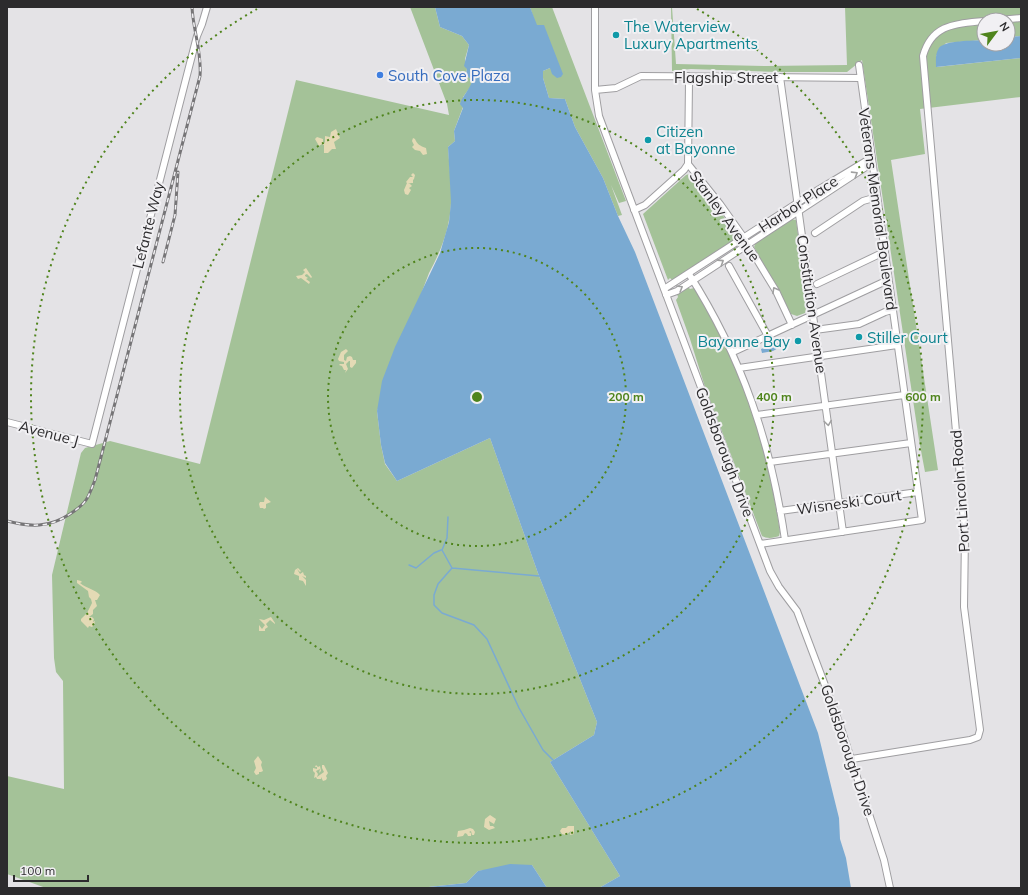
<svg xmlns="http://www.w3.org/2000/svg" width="1028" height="895" viewBox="0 0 1028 895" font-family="Mulish,sans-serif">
<rect width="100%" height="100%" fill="#e4e3e6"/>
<path fill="#a4c298" d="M 410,7 L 435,7 L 440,27 L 462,36 L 469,45 L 465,59 L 467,69 L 466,74 L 472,81 L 471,86 L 463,97 L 463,107 L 454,131 L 455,141 L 448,147 C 449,165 452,184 451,203 C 450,228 441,251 429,273 L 377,411 L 381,445 L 385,464 L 397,481 L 490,438 L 539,576 L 597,722 L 594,735 L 550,762 L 620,876 L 599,888 L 547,888 L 532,865 L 478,871 L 466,883 L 419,888 L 46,888 L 7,874 L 7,776 L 64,789 L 63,681 L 56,672 L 54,658 L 52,575 L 81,453 L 85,448 L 110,441 L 200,464 L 296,80 L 449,115 L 447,104 Z
M 530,7 L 552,7 L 626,201 L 619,203 L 611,185 L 622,215 L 618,216 L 603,178 L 575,127 L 565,99 L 549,98 L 543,78 L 543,71 L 550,68 L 552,74 Z
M 671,7 L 672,7 L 676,64 L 766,66 L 847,65 L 845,7 L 1021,7 L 1021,36 L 1008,37 L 1008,20 L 984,20 L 984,40 L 946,43 L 936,56 L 937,67 L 1021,58 L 1021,97 L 920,109 L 925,154 L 891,160 L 938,470 L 925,472 L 919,440 L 862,60 L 847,72 L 777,72 L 691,69 L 672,71 Z
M 689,174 L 692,176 L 718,208 L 738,238 L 673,281 L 670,278 L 668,280 L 643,214 L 686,175 Z
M 791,219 L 796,220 L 808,306 L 805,313 L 797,316 L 791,314 L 788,309 L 754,247 L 756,242 Z
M 688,287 L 690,289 L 694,288 C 742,355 768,452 780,532 L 779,536 C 774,538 767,539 762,536 L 705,387 L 690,339 L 676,300 L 678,297 L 677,294 Z"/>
<path fill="#e4dab5" d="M 336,129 L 340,138 L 334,142 L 336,149 L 332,149 L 328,153 L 324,153 L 324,145 L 322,144 L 319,146 L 315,139 L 317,137 L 323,139 L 323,142 L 325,143 L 325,136 L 330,137 L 331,132 Z
M 413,138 L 415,139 C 417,144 420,146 426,148 L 427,154 L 423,155 L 420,151 L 415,150 L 412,147 L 414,145 L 412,141 Z
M 413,173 L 415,175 L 414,179 L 413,180 L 413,183 L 411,183 L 408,184 L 410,184 L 412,186 L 409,188 L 411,190 L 408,195 L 405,194 L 404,190 L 407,183 L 406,182 L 410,177 L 413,177 L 411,175 Z
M 306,268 L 312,277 L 311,278 L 307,274 L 305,275 L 305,276 L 308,278 L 306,279 L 310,282 L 309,284 L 301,278 L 298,279 L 296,276 L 302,275 L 305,272 L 303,270 Z
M 346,349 L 348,351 L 344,355 L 344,360 L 346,361 L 347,357 L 350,356 L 352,357 L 353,360 L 356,360 L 356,363 L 352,368 L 350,367 L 350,361 L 349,361 L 346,364 L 348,369 L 345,373 L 346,370 L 344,370 L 342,366 L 339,365 L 340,364 L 344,364 L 344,362 L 339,361 L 338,359 L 341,352 Z
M 265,497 L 271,502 L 266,504 L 266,508 L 264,509 L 263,508 L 260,508 L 259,504 L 260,502 L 264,502 Z
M 298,568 L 301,571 L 300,572 L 297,569 L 300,574 L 303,572 L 304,575 L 306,576 L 306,578 L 302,576 L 306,580 L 306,586 L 303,581 L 299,580 L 299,576 L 294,574 L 295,570 Z
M 77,580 L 81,581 L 82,582 L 80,583 C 87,589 95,589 100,595 L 97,600 L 95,600 L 97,606 L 93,610 L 93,614 L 89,617 L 92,617 L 94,619 L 93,622 L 95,621 L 94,625 L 92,627 L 89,626 L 88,628 L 81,621 L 81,619 L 87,613 L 92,603 L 91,599 L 89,597 L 88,591 L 77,583 Z
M 271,617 L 275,623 L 275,624 L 270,620 L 266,624 L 268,627 L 265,629 L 265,631 L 259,631 L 259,625 L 262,629 L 265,625 L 259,619 L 264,620 Z
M 258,756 L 262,762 L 261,765 L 263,771 L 261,772 L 259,772 L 259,774 L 256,775 L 254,772 L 256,768 L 254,761 Z
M 316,765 L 318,767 L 320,766 L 321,771 L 319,773 L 320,769 L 316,771 L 318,774 L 317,777 L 324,772 L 322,768 L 322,765 L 324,765 L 328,773 L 326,776 L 327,778 L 326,780 L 323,781 L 321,777 L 321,779 L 317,779 L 316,777 L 314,778 L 315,773 L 313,771 L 313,768 L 317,769 L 317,767 L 315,767 Z
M 490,815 L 496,819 L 494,824 L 489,821 L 490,826 L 493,826 L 495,828 L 489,830 L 484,827 L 485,819 Z
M 568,826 L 574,826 L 574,834 L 570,835 L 571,831 L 566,835 L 562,834 L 560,831 L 562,828 L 566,828 Z
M 470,828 L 473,829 L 475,832 L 474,835 L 472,835 L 471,831 L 469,832 L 471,833 L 471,836 L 468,836 L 467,834 L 465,833 L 463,836 L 457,837 L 458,831 L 464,830 Z"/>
<path fill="#7aaad2" d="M 435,7 L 530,7 L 537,25 L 544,25 L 563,74 L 561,77 L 557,78 L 552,74 L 550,68 L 543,71 L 543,78 L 549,98 L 565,99 L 575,127 L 603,178 L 618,216 L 635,252 L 818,733 L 839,818 L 840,839 L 846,858 L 851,888 L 599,888 L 620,876 L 550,762 L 594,735 L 597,722 L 539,576 L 490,438 L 397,481 L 385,463 L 381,445 L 377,411 L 382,381 L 395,347 L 440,253 L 449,222 L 451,202 L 448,147 L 455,141 L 454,131 L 463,108 L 460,104 C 463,95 470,89 472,81 L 466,74 L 467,69 L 464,66 L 469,45 L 462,36 L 440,27 Z
M 1021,36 L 1021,58 L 936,67 C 936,60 935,54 939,48 C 945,40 973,41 984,40 L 984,44 L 1008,44 L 1008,37 Z
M 777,342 L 780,347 L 773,351 L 762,353 L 761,349 Z
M 510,864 L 532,865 L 547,888 L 419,888 L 466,883 L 478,871 Z"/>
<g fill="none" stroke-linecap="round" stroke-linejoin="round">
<path stroke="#7aaad2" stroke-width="1.5" d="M 448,517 L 447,538 L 442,550 L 452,568
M 409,565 L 416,568 L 434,553 L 441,550
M 539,576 L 452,568 L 438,584 L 434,595 L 434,605 L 442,613 L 474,625 L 487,639 L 519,708 L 543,750 L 553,760"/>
<g stroke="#9f9ea1" stroke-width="8">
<path id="minor" d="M 595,7 L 595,90 L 599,116 L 770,571 L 779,587 L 797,611 L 840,725 L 884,860 L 890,888
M 999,20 L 1021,18
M 688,76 L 689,82 L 688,164 L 720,204 L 742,235 L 776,291 L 792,325
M 780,77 L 843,532
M 595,90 L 616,88 L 641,76 L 860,78
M 634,210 L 645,205 L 684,170 L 688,164
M 815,233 L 863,201 L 877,197
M 729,266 L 768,336
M 689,274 C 742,357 771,443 785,540
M 817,284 L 884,252
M 664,289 L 808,196 L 871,158
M 666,295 L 677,291 L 866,167 L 872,165
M 815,330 L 859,324 L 885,312 L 892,310
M 733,352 L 888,280
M 739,368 L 897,345
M 757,415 L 904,395
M 7,422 L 92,444 L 197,36 L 202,24 L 207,7
M 770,462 L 911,443
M 780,511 L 918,492
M 760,544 L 922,520 L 859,65
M 852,759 L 970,740 L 978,737 L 980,730 L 964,607 L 965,534 L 923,56 C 932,24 955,24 984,21"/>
</g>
<use href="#minor" stroke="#fff" stroke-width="6"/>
<g stroke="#767577" stroke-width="3">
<path id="rail" d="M 163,262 L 175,215 L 178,172
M 7,521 C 30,527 49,528 70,514 C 76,510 82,506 86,500 C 90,494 92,487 95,480 L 200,76 C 202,52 193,30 192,7"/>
</g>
<use href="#rail" stroke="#f1f0f3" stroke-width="1.5" stroke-dasharray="4.5" stroke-linecap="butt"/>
</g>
<defs><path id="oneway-chevron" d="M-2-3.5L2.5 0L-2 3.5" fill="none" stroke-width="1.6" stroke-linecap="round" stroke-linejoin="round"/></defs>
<g stroke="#a0a0a0">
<use href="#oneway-chevron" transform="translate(855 174) rotate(-32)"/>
<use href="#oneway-chevron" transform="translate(721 262) rotate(-33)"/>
<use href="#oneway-chevron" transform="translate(680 288) rotate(-31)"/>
<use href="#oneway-chevron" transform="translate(775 290) rotate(-119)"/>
<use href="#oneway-chevron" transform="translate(828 423) rotate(82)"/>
</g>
<g fill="none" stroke="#4f841c" stroke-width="2" stroke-dasharray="2 4">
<circle cx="477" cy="397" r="149"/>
<circle cx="477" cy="397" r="297"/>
<path d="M697 9A446 446 0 1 1 257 9"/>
</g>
<g fill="#0f9aa8" stroke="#f1f0f3" stroke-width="1.5">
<circle cx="616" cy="35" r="4"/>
<circle cx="648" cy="140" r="4"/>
<circle cx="859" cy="337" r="4"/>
<circle cx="798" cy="341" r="4"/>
</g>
<circle fill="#3f7fe0" stroke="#f1f0f3" stroke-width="1.5" cx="380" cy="75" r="4"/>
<g text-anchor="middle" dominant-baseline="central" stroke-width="4" stroke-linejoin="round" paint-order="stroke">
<g font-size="15" fill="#0d838f" stroke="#f1f0f3" text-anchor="start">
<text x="624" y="26">The Waterview<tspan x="624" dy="17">Luxury Apartments</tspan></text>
<text x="656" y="131">Citizen<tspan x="656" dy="17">at Bayonne</tspan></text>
<text x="867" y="337">Stiller Court</text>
<text x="790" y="341" text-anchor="end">Bayonne Bay</text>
</g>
<g font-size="15" fill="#366cbe" stroke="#f1f0f3" text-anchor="start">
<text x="388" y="75">South Cove Plaza</text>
</g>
<g font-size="15" fill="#2c2b2d" stroke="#f1f0f3">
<text x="726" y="77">Flagship Street</text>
<text transform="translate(798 204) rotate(-33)">Harbor Place</text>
<text transform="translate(878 209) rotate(82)">Veterans Memorial Boulevard</text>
<text transform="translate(725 216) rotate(54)">Stanley Avenue</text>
<text transform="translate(148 225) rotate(-76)">Lefante Way</text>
<text transform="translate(812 304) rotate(82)">Constitution Avenue</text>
<text transform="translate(49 433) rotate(15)">Avenue J</text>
<text transform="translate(725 452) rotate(69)">Goldsborough Drive</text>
<text transform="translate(960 491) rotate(-94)">Port Lincoln Road</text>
<text transform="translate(849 502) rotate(-8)">Wisneski Court</text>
<text transform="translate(848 750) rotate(71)">Goldsborough Drive</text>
</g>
</g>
<circle cx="477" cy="397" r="6" fill="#4f841c" stroke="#f1f0f3" stroke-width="2"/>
<g font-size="12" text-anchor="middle" font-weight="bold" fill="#4f841c" stroke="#f1f0f3" stroke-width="4" stroke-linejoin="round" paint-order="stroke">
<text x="626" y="401">200 m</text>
<text x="774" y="401">400 m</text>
<text x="923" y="401">600 m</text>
</g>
<rect width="1028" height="895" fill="none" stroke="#2c2b2d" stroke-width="16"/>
<g transform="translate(996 32) rotate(58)"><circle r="19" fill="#f1f0f3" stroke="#a2a1a4"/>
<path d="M0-3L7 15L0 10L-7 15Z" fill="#4f841c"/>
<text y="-6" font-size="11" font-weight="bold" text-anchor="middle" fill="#2c2b2d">N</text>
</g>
<path d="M14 875v6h74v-6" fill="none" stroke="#2c2b2d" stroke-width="2"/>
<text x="20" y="875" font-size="12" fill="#2c2b2d" stroke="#f1f0f3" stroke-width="3" paint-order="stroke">100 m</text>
</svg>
